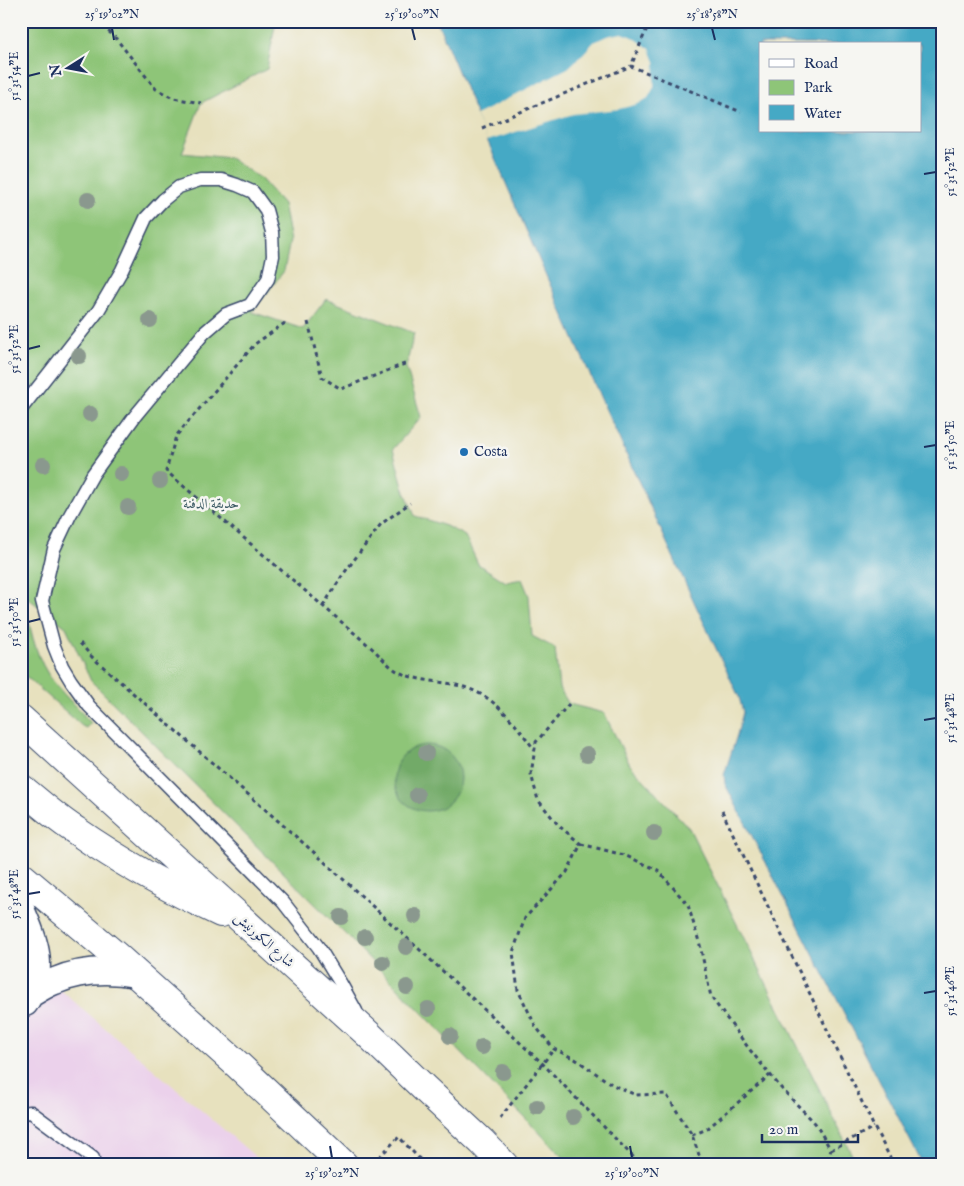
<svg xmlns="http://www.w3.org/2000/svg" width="964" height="1186" viewBox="0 0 964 1186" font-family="'IM FELL English',Amiri,serif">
<rect width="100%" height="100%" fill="#f6f6f2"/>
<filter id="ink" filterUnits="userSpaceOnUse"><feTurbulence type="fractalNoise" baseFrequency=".02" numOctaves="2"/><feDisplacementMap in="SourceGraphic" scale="10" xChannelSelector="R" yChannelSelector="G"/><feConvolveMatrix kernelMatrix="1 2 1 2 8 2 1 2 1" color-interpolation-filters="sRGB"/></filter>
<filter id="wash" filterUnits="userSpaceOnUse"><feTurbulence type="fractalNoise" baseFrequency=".0096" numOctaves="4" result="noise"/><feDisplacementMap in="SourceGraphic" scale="20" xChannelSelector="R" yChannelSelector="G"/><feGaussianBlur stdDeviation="1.12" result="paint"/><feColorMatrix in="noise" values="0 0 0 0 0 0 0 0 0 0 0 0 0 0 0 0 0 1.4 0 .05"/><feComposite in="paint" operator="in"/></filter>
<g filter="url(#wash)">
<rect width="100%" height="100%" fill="#e7e1be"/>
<path fill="#ebd1eb" d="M 21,956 L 265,1165 L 21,1165 Z"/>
<path fill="#8ec578" stroke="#547a6b" d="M 21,21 L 265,21 L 275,25 L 267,69 L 201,103 L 182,153 L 230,158 L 261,179 L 283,204 L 290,241 L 284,271 L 252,312 L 303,329 L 326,299 L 414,333 L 406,367 L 421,417 L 393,449 L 403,487 L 415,516 L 446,526 L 465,536 L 478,564 L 506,582 L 522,579 L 529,596 L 532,636 L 555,648 L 559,688 L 569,704 L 604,713 L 630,765 L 689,828 L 857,1165 L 571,1165 L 351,940 L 91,681 L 66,627 L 21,593 Z
M 21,598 L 24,600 C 30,625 34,652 48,674 C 60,692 77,707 91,723 L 86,728 L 82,726 L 21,672 Z"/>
<path fill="#72aa68" stroke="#466c63" d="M394 778a33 33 0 1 1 66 0a33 33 0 1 1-66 0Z"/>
<path fill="#45a9c5" stroke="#306c92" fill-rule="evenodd" d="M 437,21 L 943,21 L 943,1165 L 923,1165 L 725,784 L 724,775 L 737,735 L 743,712 L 739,697 C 711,638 683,579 656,519 C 580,355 507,189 437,21 ZM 760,44 L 920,44 L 920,131 L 760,131 Z"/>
<path fill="#e7e1be" d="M 622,33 L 633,37 L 650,49 L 655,62 L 654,87 L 648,98 L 638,104 L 619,109 L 573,114 L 487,141 L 476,115 L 568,68 L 581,56 L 594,42 L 607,36 Z"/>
</g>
<g filter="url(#ink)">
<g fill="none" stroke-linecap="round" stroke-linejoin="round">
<g stroke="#3a4a6c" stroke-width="15">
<path id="lane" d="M 21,409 L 98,311 L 122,270 L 146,218 L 163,200 L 179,187 L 200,180 L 221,180 L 237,185 L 253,192 L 266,210 L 272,232 L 273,256 L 268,279 L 250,305 L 226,314 L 204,333 L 135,416 L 93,474 L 70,515 L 54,549 L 42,601 L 54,646 L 62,666 L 71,681 L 89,706 L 283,902 L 319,948 L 341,984 L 356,1011
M 21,1113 L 31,1112 L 93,1158"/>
</g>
<g stroke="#3a4a6c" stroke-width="29">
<path id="street" d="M 21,909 C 36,944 46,969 25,1003
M 30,994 C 38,990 46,984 55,981 C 81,970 109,969 136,974"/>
</g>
<g stroke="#3a4a6c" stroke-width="30">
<path id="secondary" d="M 21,719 L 368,1034 L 424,1088 L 482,1142 L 504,1165
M 21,788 C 39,802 56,818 75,830 C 121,862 171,890 221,913
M 21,876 L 115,955 L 238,1065 L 344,1165"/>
</g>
<path stroke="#3a4a6c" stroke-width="3" stroke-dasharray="4 4" stroke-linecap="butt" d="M 96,21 L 114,36 L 156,89 L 173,98 L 201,103
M 650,21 L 631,66 L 741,112
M 482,128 L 631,66
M 308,322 L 322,377 L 341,389 L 407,363
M 285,323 L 255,344 L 176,436 L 166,471 L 374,650 C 381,657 389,666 397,671 C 419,683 444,680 467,688 C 497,698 516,725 534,749
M 323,606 L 342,576 L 381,524 L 410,503
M 80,643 L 92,657 L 318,856 L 420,950 L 543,1064 L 641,1165
M 569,704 L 536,742 L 531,774 L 538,800 L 559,826 L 581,844 L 567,872 L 525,918 L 513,952 L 518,990 L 536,1027 L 554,1049 L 575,1059 L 613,1085 L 636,1095 L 666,1094 L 692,1135 L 699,1155 L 706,1165
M 722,811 L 874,1127 L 894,1165
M 581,844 L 624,855 L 658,870 L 688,905 L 700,945 L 711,997 L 750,1050 L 781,1088 L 815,1123 L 831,1150 L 825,1165
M 500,1118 L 554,1049
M 692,1135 L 707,1129 L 770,1075
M 831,1150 L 874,1127
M 373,1163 L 399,1137 L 425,1165"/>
<use href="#lane" stroke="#fff" stroke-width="12"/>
<use href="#street" stroke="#fff" stroke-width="26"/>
<use href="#secondary" stroke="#fff" stroke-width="28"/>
</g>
<g fill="#8a988e">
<circle cx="88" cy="200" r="8"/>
<circle cx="150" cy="320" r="8"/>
<circle cx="79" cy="356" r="8"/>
<circle cx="90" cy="414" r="8"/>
<circle cx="43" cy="465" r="8"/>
<circle cx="121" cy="474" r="8"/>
<circle cx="160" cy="481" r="8"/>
<circle cx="128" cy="507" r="8"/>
<circle cx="426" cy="753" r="8"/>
<circle cx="587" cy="754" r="8"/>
<circle cx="417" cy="795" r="8"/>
<circle cx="654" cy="833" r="8"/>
<circle cx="415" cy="916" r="8"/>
<circle cx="341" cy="917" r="8"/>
<circle cx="365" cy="937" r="8"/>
<circle cx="406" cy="947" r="8"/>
<circle cx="383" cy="963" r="8"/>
<circle cx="407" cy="987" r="8"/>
<circle cx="428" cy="1009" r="8"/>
<circle cx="450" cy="1036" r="8"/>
<circle cx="482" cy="1047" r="8"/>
<circle cx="503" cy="1072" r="8"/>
<circle cx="537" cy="1107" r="8"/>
<circle cx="573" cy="1117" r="8"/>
</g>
</g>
<path fill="none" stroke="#1b2f5e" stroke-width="2" d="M 112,28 L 114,40M 412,28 L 415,40M 712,28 L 715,40M 28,76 L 40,73M 924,174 L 936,172M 28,349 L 40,346M 924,447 L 936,445M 28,622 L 40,619M 924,720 L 936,718M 28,894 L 40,892M 924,993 L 936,991M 330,1146 L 332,1158M 630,1146 L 632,1158"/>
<circle fill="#1f6fb2" stroke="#f6f6f2" stroke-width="2" cx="464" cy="452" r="5"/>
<g text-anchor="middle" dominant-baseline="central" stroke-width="5" stroke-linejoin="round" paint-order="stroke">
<g font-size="14" fill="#1b2f5e" stroke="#f6f6f2" text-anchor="start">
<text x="474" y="452">Costa</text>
</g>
<g font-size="14" fill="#3e5c66" stroke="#f6f6f2">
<text x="211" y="504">حديقة الدفنة</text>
</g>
<g font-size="14" fill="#1b2f5e" stroke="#f6f6f2">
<text transform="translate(264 940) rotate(42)">شارع الكورنيش</text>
</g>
</g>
<rect width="964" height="1186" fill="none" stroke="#f6f6f2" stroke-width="55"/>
<rect x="759" y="42" width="162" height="90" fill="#f6f6f2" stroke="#9ea6b7"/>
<rect x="769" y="59" width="25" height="8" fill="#ffffff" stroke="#9ea6b7"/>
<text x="804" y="68" font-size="15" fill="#1b2f5e">Road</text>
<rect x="769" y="80" width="25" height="15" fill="#8ec578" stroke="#9ea6b7"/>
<text x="804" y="92" font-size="15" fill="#1b2f5e">Park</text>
<rect x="769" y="105" width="25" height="15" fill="#45a9c5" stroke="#9ea6b7"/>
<text x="804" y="118" font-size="15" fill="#1b2f5e">Water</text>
<g transform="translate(68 68) rotate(259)" stroke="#f6f6f2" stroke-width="4" paint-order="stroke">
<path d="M0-4L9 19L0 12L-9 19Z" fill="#1b2f5e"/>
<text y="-8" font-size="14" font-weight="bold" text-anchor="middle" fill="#1b2f5e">N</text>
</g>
<path d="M762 1134v8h96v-8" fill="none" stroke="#1b2f5e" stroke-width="2.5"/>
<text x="769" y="1134" font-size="15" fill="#1b2f5e" stroke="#f6f6f2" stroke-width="4" paint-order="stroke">20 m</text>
<rect x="28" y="28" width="908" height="1130" fill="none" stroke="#1b2f5e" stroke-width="2"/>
<g font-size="12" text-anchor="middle" fill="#1b2f5e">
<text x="112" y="18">25°19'02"N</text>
<text x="412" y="18">25°19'00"N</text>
<text x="712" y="18">25°18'58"N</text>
<text transform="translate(14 76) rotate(-90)" y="4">51°31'54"E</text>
<text transform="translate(950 172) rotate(-90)" y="4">51°31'52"E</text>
<text transform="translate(14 349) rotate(-90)" y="4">51°31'52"E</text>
<text transform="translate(950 445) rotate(-90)" y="4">51°31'50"E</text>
<text transform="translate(14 622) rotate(-90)" y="4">51°31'50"E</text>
<text transform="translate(950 718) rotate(-90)" y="4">51°31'48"E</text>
<text transform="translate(14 894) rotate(-90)" y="4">51°31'48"E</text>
<text transform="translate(950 991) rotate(-90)" y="4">51°31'46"E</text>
<text x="332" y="1177">25°19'02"N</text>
<text x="632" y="1177">25°19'00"N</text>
</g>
</svg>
